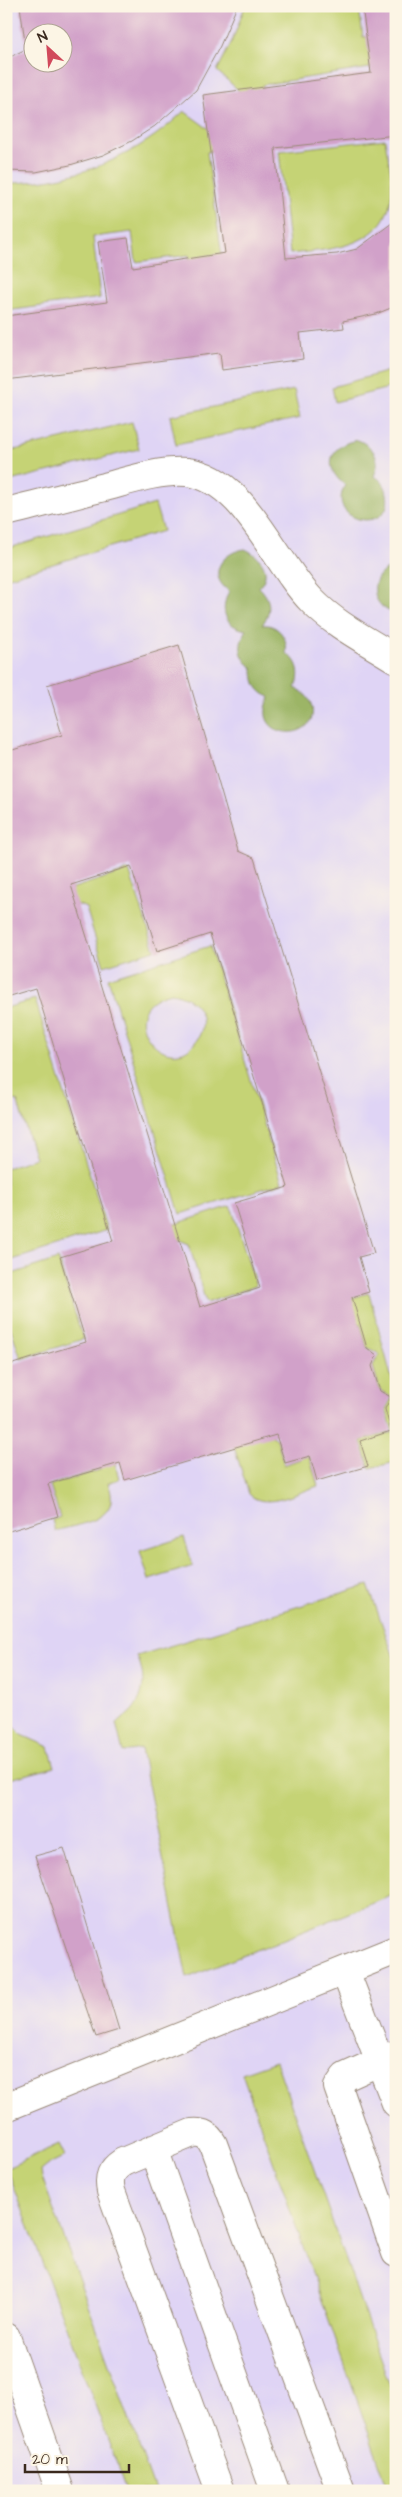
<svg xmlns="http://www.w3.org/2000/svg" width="402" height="2497" viewBox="0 0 402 2497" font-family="'Architects Daughter',sans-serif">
<rect width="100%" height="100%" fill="#fcf5e5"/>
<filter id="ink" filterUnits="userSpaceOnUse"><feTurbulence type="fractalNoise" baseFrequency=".02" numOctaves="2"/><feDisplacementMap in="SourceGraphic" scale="10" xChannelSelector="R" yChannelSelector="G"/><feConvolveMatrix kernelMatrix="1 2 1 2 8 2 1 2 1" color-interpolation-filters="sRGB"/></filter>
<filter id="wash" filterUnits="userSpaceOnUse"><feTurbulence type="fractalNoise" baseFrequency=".0096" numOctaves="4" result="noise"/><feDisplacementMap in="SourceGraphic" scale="20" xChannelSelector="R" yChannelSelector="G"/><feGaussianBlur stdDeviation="1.12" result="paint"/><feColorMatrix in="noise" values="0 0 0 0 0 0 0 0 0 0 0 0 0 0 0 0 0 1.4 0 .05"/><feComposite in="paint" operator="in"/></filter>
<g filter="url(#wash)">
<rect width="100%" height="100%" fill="#f8ead4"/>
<path fill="#dfd4f5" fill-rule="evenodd" d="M 6,6 L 396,6 L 396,2491 L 6,2491 ZM 32,32 L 62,32 L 62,62 L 32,62 Z"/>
<path fill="#c5d375" stroke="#807e4a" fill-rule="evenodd" d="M 245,6 L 359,6 L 363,37 L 396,34 L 376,67 L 262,85 L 264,107 L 257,107 L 217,71 L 233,39 Z
M 184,111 L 228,143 L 229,149 L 207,152 L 223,263 L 191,267 L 189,255 L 136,262 L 132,232 L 93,237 L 100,298 L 6,311 L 6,184 C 21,182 37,182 52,179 C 102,170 147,147 184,111 Z
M 385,139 C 387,155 392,172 392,188 C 390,247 334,249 290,254 L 279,151 Z
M 396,369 L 396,386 L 335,402 L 332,387 Z
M 294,390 L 300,418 L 176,445 L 170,416 Z
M 132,422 L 139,449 L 6,482 L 6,452 Z
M 155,504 L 163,531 L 6,578 L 6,549 Z
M 129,870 L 155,950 L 104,966 L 86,908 L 70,901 L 67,890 Z
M 210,946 L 282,1183 L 180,1214 L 108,978 ZM 171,993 C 194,996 211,1016 198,1038 C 170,1086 105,1008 171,993 Z
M 35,999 L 107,1230 L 6,1262 L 6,1168 L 35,1158 L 17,1100 L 6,1103 L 6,1008 Z
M 231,1206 L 256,1286 L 206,1303 L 189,1244 L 172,1237 L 169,1226 Z
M 58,1259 L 83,1339 L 21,1359 L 6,1313 L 6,1276 Z
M 369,1293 L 396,1395 L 396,1462 L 370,1468 L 361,1441 L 393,1432 L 386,1409 L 392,1398 L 380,1390 L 373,1366 L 379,1354 L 367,1347 L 360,1323 L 329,1332 L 321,1307 Z
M 202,1345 L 265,1431 L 277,1439 L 284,1465 L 309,1456 L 318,1486 C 299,1492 265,1511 249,1494 Z
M 74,1384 L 99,1401 L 119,1479 L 108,1483 C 123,1521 82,1523 55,1531 L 52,1520 L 60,1517 L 50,1485 L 100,1470 Z
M 184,1537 L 193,1566 L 149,1580 L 140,1551 Z
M 368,1585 L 396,1663 L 396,1894 L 187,1978 L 141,1749 L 123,1752 L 116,1723 C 143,1708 149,1683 137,1656 Z
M 6,1719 L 22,1735 L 49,1747 L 55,1767 L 6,1780 Z
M 276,2061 L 396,2403 L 396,2491 L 389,2491 L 242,2073 Z
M 59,2144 L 65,2156 L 51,2163 L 41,2171 L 42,2177 L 155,2491 L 127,2491 L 7,2168 Z"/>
<path fill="#9cb566" stroke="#6c7042" d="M 358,440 C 374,447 382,459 374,476 C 382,480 386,486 387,494 C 395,534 324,525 345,485 C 322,468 329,444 358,440 Z
M 245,549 C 261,556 273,572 259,587 C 271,599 272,611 262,625 C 277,623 289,638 286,653 C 299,660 302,676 295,688 C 304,692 309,697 312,707 C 319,744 248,740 270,697 C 256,692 253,682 253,668 C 239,658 237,644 247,630 C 225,627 219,611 229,591 C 206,575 222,552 245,549 Z
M 396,567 L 396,613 C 368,609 367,570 396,567 Z"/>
<g id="blocks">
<path fill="#d1a1c9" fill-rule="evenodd" d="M 20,6 L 237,6 L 220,46 L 196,90 L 155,126 L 132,141 L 103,155 L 70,165 L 36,172 L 6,171 L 6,59 L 26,49 ZM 32,32 L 62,32 L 62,62 L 32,62 Z
M 362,6 L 396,6 L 396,135 L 275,148 L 286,258 L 337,254 L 357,249 L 396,220 L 396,306 L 376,314 L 343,321 L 344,328 L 300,333 L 303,359 L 222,370 L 220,353 L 6,380 L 6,316 L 107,302 L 98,242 L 128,238 L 133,267 L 225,253 L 203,95 L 371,73 Z
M 179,645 L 238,851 L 254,858 L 374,1253 L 359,1257 L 369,1292 L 352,1297 L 367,1348 L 377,1355 L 372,1366 L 380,1391 L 391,1397 L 385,1409 L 391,1431 L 360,1441 L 368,1466 L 317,1481 L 310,1456 L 285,1463 L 276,1435 L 125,1480 L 120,1463 L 48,1484 L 58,1516 L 6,1532 L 6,1366 L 86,1342 L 60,1257 L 113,1241 L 36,988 L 6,997 L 6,752 L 62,735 L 47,685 ZM 131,866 L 157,951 L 210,934 L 288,1187 L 234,1203 L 260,1288 L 200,1307 L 71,885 Z
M 64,1848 L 119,2030 L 96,2037 L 35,1856 Z"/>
</g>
</g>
<g filter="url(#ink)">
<use href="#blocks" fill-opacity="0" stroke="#9a8a79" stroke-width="1"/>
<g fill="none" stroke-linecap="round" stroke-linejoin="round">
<g stroke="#9a8a79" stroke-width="30">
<path id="minor" d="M 6,512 C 39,504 72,495 105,487 C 131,480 159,470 187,472 C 245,478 274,563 312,601 C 335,625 368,641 396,659
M 345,1971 L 396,2103
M 396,2054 L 345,2077 L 338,2087 L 396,2253
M 6,2107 L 396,1950
M 153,2149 L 275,2491
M 6,2337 L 60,2491
M 220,2491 L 111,2191 C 108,2177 111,2170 123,2162 L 192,2133 C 203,2132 208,2135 213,2144 L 341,2491"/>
</g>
<use href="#minor" stroke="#fff" stroke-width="28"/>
</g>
</g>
<rect width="402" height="2497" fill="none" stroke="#fcf5e5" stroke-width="25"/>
<g transform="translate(48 48) rotate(334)"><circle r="24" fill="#fcf5e5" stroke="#afa495"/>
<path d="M0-4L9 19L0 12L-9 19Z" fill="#d1495b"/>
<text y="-8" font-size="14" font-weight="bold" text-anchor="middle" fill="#3b2a1e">N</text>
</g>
<path d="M25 2464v8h104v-8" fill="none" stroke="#3b2a1e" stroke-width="2.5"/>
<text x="32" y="2464" font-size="15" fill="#3b2a1e" stroke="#fcf5e5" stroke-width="4" paint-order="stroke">20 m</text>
</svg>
